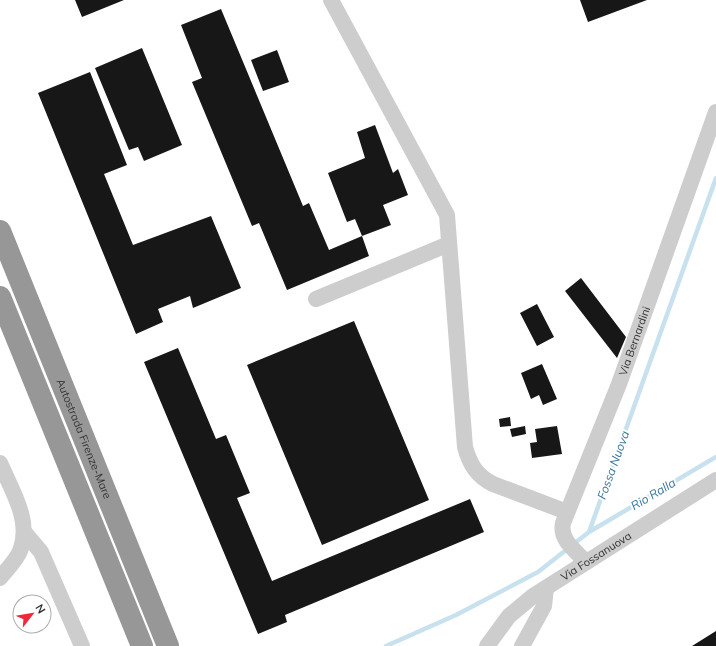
<svg xmlns="http://www.w3.org/2000/svg" width="716" height="646" viewBox="0 0 716 646" font-family="Mulish,sans-serif">
<rect width="100%" height="100%" fill="#fff"/>
<g fill="none" stroke-linecap="round" stroke-linejoin="round">
<path stroke="#c8e1ef" stroke-width="4.5" d="M 589,532 L 716,457
M 386,646 L 456,615 L 538,572 L 589,532 L 716,178"/>
</g>
<path fill="#171717" d="M 75,0 L 124,0 L 82,17 Z
M 580,0 L 647,0 L 588,22 Z
M 221,9 L 303,206 L 309,203 L 329,250 L 362,236 L 369,256 L 287,290 L 259,223 L 252,226 L 192,82 L 202,78 L 181,25 Z
M 142,48 L 182,145 L 144,161 L 138,147 L 129,150 L 95,68 Z
M 277,50 L 289,82 L 263,91 L 251,60 Z
M 90,72 L 127,165 L 104,174 L 133,245 L 211,216 L 241,288 L 193,308 L 190,296 L 158,309 L 163,322 L 136,334 L 38,93 Z
M 375,125 L 393,173 L 398,169 L 408,195 L 383,205 L 391,225 L 362,236 L 355,219 L 347,222 L 328,173 L 365,158 L 357,132 Z
M 581,278 L 626,337 L 617,358 L 565,291 Z
M 537,304 L 554,337 L 537,346 L 520,313 Z
M 354,321 L 429,500 L 322,545 L 247,365 Z
M 178,348 L 216,439 L 226,435 L 250,493 L 237,498 L 272,581 L 470,499 L 484,532 L 285,615 L 287,622 L 258,634 L 144,362 Z
M 542,364 L 557,399 L 543,405 L 539,395 L 531,399 L 521,373 Z
M 510,417 L 511,426 L 500,427 L 499,419 Z
M 525,426 L 526,434 L 512,437 L 510,429 Z
M 557,426 L 562,454 L 532,458 L 530,443 L 537,442 L 535,429 Z
M 716,631 L 716,646 L 692,646 Z"/>
<g fill="none" stroke-linecap="round" stroke-linejoin="round">
<g stroke="#cdcdcd" stroke-width="16">
<path d="M 331,0 L 447,215 L 465,447 C 470,465 477,476 493,484 L 567,512"/>
<path d="M 316,299 L 449,244"/>
<path d="M 0,463 C 12,491 32,521 20,551 C 16,561 6,570 0,578"/>
<path d="M 25,533 L 41,552 L 82,646"/>
<path id="s1" d="M 586,562 C 576,551 559,540 563,523 L 619,384 L 716,112"/>
<path id="s2" d="M 487,646 L 509,616 L 533,596 L 716,480"/>
<path d="M 522,646 L 544,606 L 546,588"/>
</g>
<g stroke="#979797" stroke-width="22">
<path id="s3" d="M 0,231 L 168,646"/>
<path d="M 0,297 L 142,646"/>
</g>
</g>
<g text-anchor="middle" dominant-baseline="central" stroke-width="4" stroke-linejoin="round" paint-order="stroke">
<g font-size="11" fill="#303030" stroke="#fff">
<text stroke="none"><textPath href="#s1" startOffset="243">Via Bernardini</textPath></text>
<text stroke="none"><textPath href="#s3" startOffset="224">Autostrada Firenze-Mare</textPath></text>
<text stroke="none"><textPath href="#s2" startOffset="143">Via Fossanuova</textPath></text>
</g>
<g font-size="12" font-style="italic" fill="#377599" stroke="#fff">
<text transform="translate(613 465) rotate(-70)">Fossa Nuova</text>
<text transform="translate(653 494) rotate(-31)">Rio Ralla</text>
</g>
</g>
<g transform="translate(32 614) rotate(59)"><circle r="19" fill="#ffffff" stroke="#acacac"/>
<path d="M0-3L7 15L0 10L-7 15Z" fill="#f2273b"/>
<text y="-6" font-size="11" font-weight="bold" text-anchor="middle" fill="#303030">N</text>
</g>
</svg>
